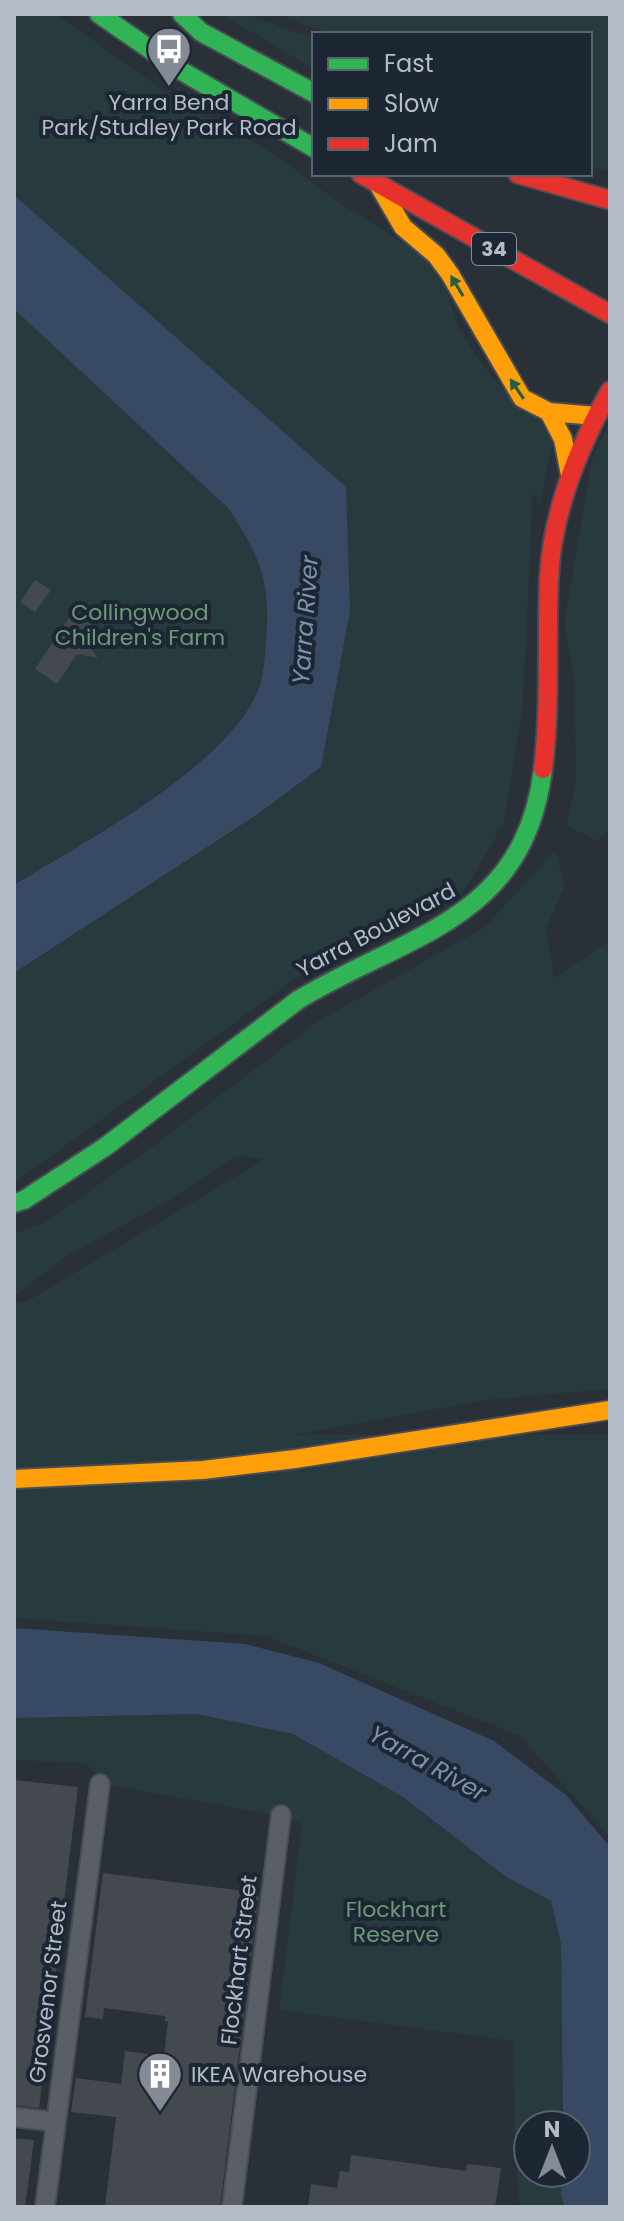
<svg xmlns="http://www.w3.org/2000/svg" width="624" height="2221" viewBox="0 0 624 2221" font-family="Poppins,sans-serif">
<rect width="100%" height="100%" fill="#2a3038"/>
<path fill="#273a3e" d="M 14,14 L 56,14 L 164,91 L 273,153 L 335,200 L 416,251 L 426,260 L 448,293 L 456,323 L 477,357 L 501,387 L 541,421 L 553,440 L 539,508 L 533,492 L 523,703 L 504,823 L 461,896 L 315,964 L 14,1183 L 14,973 L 258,814 L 321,767 L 350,611 L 14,195 Z
M 221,14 L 246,14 L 314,39 L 314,69 Z
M 277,14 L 610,14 L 610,171 L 590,166 L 590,34 L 330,34 Z
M 14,309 L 229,509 C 260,557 271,582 266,640 C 265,656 264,673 259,688 C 228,767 85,841 14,885 Z
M 610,422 L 610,828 L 597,841 L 567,826 L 576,779 L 574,677 L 564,623 L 592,460 Z
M 555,851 L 565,886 L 546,928 L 554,978 L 610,940 L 610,1389 L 485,1400 L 294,1435 L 610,1435 L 610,1837 L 520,1736 L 266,1636 L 14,1618 L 14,1303 L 26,1302 L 265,1159 L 237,1156 L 164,1203 L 68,1255 L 14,1296 L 14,1233 L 41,1225 L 148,1150 L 317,1022 L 485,927 Z
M 197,1714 L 293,1734 L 403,1797 L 505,1875 L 551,1901 L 561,1944 L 563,2125 L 528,2125 L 528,2173 L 562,2173 L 561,2196 L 565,2207 L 520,2207 L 515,2151 L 514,2041 L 279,2010 L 302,1823 L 274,1815 L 111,1785 L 85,1763 L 14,1760 L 14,1718 Z"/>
<path fill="#384963" d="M 14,195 L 346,487 L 350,611 L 321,767 L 258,814 L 14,973 L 14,885 C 85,841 228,767 259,688 C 264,673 265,656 266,640 C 271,582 260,557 229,509 L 14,309 Z
M 14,1628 L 245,1644 L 319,1663 L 494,1741 L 566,1795 L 610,1847 L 610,2207 L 565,2207 L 561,2196 L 562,2173 L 576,2173 L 576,2125 L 563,2125 L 561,1944 L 551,1901 L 505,1876 L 403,1797 L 293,1734 L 197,1714 L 14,1718 Z"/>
<path fill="#444950" d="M 35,580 L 51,590 L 35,612 L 20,602 Z
M 73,612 L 95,627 L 85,642 L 98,658 L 77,654 L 57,684 L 35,669 Z
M 14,1780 L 78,1787 L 39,2108 L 14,2105 Z
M 103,1873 L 259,1893 L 220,2207 L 105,2207 L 116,2117 L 71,2112 L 76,2078 L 121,2084 L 125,2051 L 164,2056 L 168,2021 L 165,2021 L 165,2016 L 104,2008 L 103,2019 L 85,2017 Z
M 14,2138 L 34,2140 L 25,2207 L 14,2207 Z
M 351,2155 L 466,2171 L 467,2164 L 501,2168 L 495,2207 L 308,2207 L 311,2184 L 337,2188 L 340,2171 L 349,2172 Z"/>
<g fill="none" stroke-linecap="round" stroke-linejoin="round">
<g stroke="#484c53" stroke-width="22">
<path id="street" d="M 14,2117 L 56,2122
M 45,2207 L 100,1784
M 232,2207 L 281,1815"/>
</g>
<g stroke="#484c53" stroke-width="22">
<path id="fast" d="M 99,14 L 180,70 L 314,148
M 182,14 L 201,32 L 314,93
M 14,1203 L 24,1200 L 105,1147 L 298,1000 C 409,933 524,921 543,769"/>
</g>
<g stroke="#484c53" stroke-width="22">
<path id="slow" d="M 378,184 L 403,227 L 436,255 L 450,274 L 522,398 L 549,412 L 596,416
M 549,412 L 563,439 L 570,475
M 14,1479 L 203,1470 L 295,1459 L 610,1410"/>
</g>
<g stroke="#484c53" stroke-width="22">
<path id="jam" d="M 361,174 L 610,314
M 518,174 L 610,200
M 543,769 C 551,705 546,642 549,578 C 552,511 578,448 610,391"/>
</g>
<use href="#street" stroke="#5a5e66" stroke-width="18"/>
<use href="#fast" stroke="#30b455" stroke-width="18"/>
<use href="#slow" stroke="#ff9f0a" stroke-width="18"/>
<use href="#jam" stroke="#e5322d" stroke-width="18"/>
</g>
<defs><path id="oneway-solid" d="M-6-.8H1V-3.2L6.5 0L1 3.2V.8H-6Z" transform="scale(2)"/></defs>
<g fill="#255f41">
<use href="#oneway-solid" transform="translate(457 286) rotate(-121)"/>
<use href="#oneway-solid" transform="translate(517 389) rotate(-124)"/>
</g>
<defs>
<g id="bus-pin" transform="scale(2.3)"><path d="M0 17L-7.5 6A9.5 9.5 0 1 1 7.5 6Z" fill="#848b96" stroke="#1d2633"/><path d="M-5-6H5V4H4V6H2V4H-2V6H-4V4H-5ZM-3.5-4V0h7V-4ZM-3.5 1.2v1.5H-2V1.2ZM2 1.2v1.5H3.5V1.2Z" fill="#fff"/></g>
<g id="building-pin" transform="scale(2.3)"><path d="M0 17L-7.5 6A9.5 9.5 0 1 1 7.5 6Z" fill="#848b96" stroke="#1d2633"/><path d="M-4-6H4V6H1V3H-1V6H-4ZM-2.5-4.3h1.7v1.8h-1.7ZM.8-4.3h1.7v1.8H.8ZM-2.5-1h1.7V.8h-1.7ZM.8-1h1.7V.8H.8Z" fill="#fff"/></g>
</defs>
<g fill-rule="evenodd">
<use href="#bus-pin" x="169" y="49"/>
<use href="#building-pin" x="160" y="2074"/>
</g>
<g text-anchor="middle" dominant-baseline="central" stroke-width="8" stroke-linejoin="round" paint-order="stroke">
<rect fill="#1d2633" stroke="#878f9c" stroke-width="2" x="472" y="233" width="44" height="32" rx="6"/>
<g font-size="20" font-weight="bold" fill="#b4bcc9">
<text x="494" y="249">34</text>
</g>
<g font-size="22" fill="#b4bcc9" stroke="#1d2633">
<text x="169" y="102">Yarra Bend<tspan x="169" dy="25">Park/Studley Park Road</tspan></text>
<text x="191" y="2074" text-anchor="start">IKEA Warehouse</text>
</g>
<g font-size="22" fill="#6b9a76" stroke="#1d2633">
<text x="140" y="612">Collingwood<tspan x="140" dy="25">Children's Farm</tspan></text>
<text x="396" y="1909">Flockhart<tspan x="396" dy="25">Reserve</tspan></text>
</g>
<g font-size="22" fill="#b4bcc9" stroke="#1d2633">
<text transform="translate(376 930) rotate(-28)">Yarra Boulevard</text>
<text transform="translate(239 1960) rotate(-83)">Flockhart Street</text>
<text transform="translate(48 1992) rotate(-83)">Grosvenor Street</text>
</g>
<g font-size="24" font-style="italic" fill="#7c92b1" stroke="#1d2633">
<text transform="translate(305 620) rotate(-86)">Yarra River</text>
<text transform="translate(428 1763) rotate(29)">Yarra River</text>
</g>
</g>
<rect width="624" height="2221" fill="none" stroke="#b4bcc9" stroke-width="32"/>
<rect x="312" y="32" width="280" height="144" fill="#1d2633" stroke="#59626f" stroke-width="2"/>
<rect x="328" y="58" width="40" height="12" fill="#30b455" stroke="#59626f" stroke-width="2"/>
<text x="384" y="72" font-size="24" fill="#b4bcc9">Fast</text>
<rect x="328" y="98" width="40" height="12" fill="#ff9f0a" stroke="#59626f" stroke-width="2"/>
<text x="384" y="112" font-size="24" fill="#b4bcc9">Slow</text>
<rect x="328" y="138" width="40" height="12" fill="#e5322d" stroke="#59626f" stroke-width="2"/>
<text x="384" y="152" font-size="24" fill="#b4bcc9">Jam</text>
<g transform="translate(552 2149)"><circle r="38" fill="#1d2633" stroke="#59626f" stroke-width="2"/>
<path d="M0-6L14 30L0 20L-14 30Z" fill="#848b96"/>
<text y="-12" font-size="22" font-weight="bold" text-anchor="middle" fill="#b4bcc9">N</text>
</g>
</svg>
